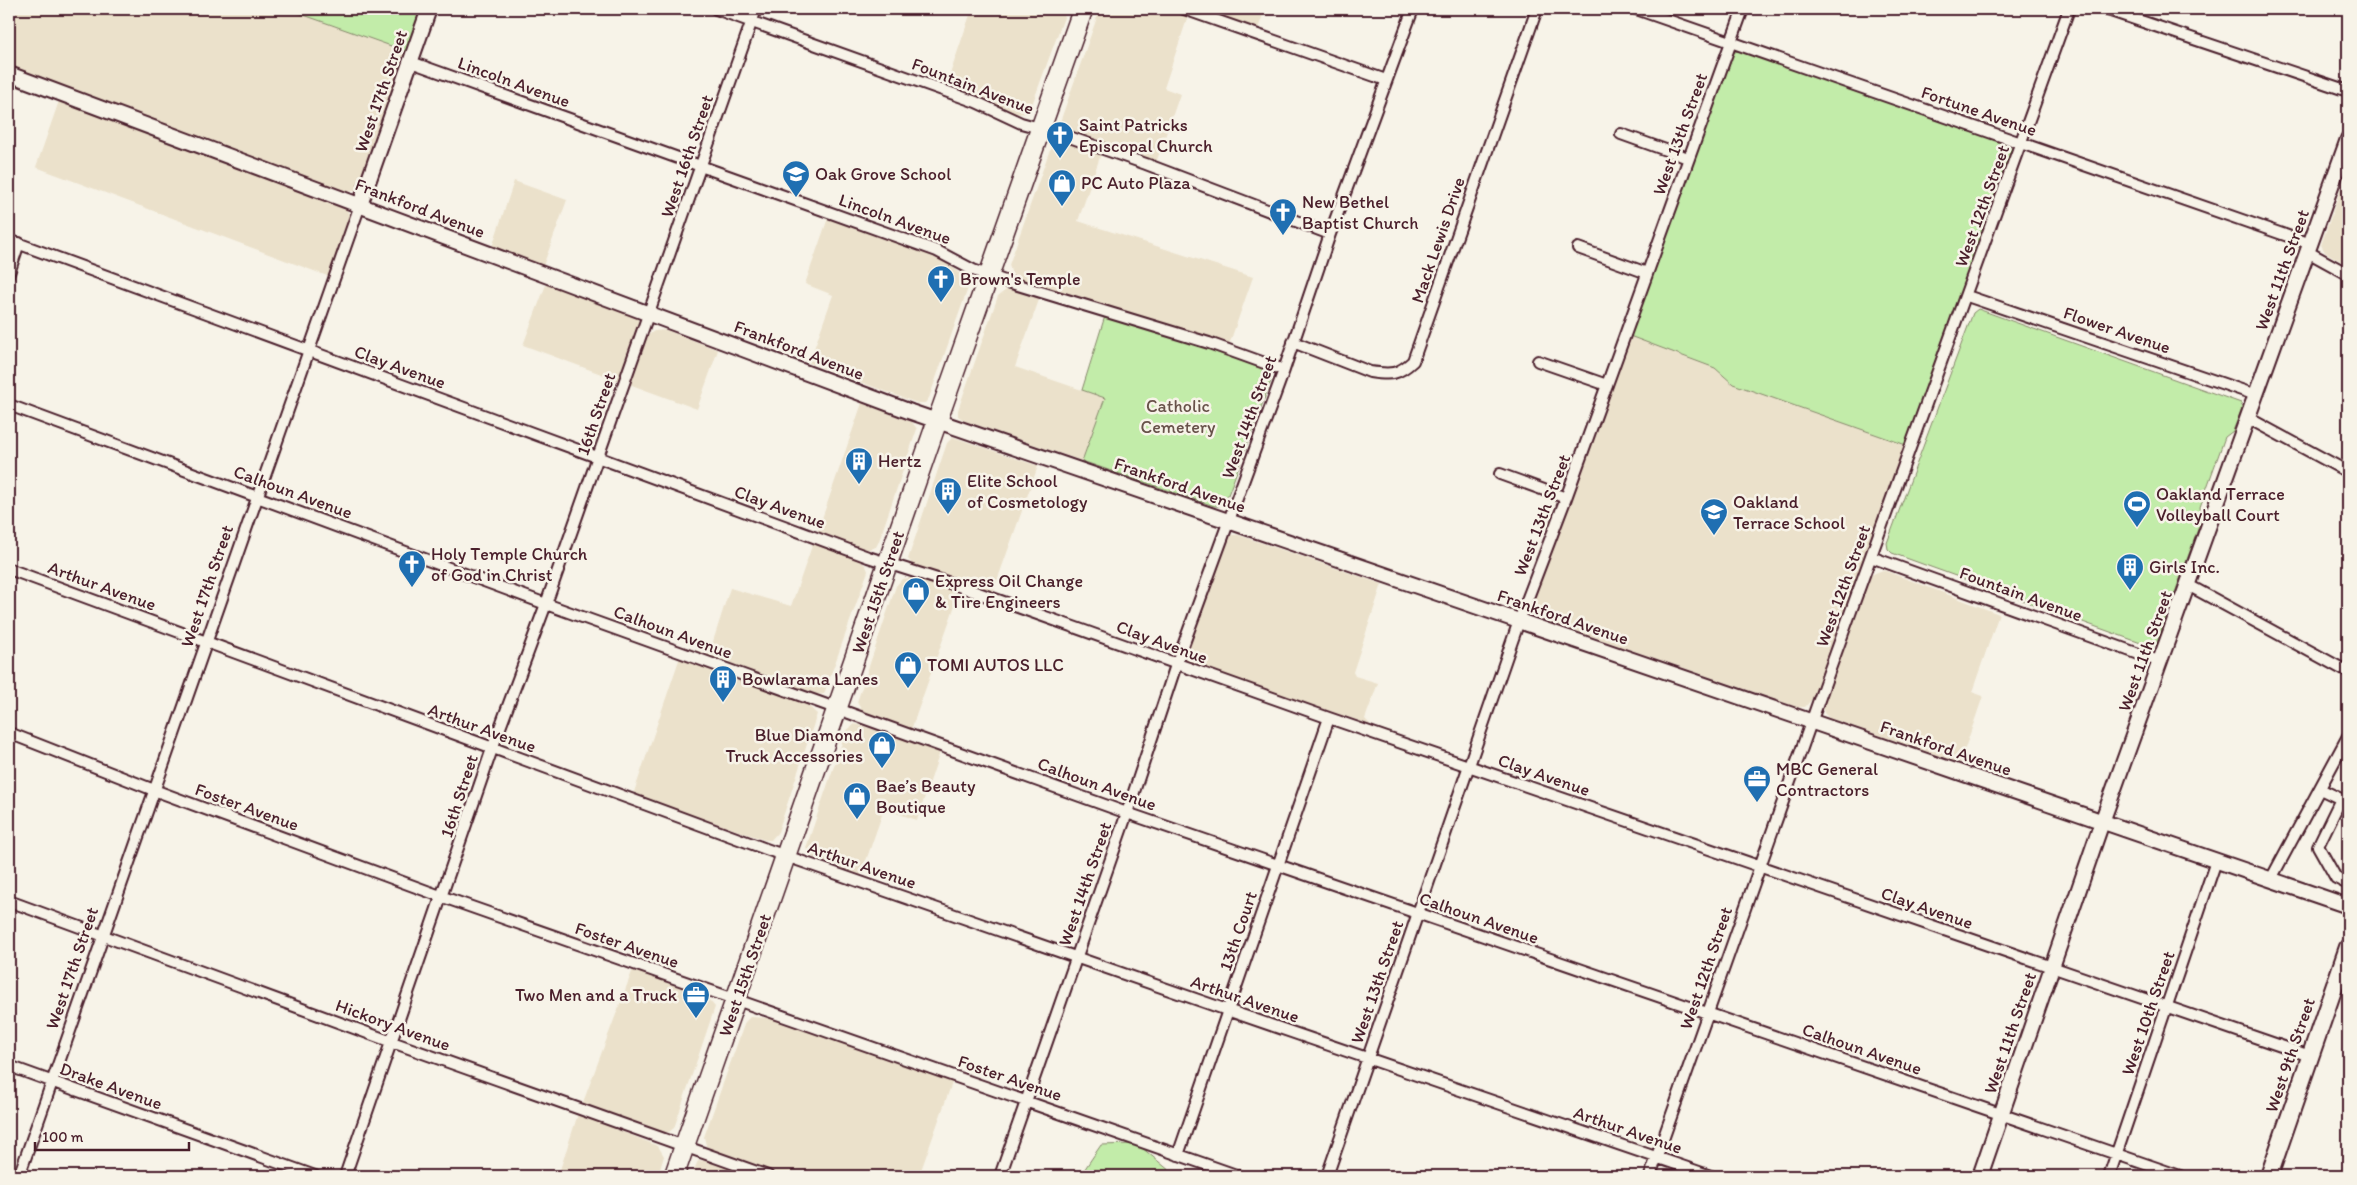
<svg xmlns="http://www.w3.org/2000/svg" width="2357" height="1185" viewBox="0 0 2357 1185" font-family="Itim,sans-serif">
<rect width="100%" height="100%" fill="#f7f3e8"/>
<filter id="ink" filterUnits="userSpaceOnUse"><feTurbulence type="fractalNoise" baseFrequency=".02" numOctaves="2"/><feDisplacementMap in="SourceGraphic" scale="10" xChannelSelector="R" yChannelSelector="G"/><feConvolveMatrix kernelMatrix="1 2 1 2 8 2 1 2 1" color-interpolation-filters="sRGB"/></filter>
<g filter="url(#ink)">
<path fill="#ebe1cb" d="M 9,9 L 287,9 L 408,52 L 358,190 L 348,192 L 9,66 Z
M 972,9 L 1067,9 L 1029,113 L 1014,114 L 946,86 Z
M 1100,9 L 1168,9 L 1188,16 L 1164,88 L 1180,94 L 1156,163 L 1067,131 L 1061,125 L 1060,122 Z
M 1201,9 L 1265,9 L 1258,29 Z
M 59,101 L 346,208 L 350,217 L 330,277 L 36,167 Z
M 1068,142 L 1101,154 L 1078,221 L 1253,277 L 1229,345 L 1035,286 L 1012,275 L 1009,265 L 1049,152 L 1054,146 Z
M 514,181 L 567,200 L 543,266 L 492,247 Z
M 2341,188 L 2348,192 L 2348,265 L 2325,252 L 2321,245 Z
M 828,218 L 940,258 L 968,279 L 968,288 L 929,398 L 925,403 L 917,403 L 809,363 L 833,295 L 805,284 Z
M 547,282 L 638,318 L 639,326 L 620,381 L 523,345 Z
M 1006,290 L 1016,290 L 1040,297 L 1015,367 L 1105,398 L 1082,461 L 965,421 L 958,416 L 958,410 L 998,296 Z
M 666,330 L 718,350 L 697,409 L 629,384 L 646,337 L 654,331 Z
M 1627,335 L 1715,368 L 1733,384 L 1906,445 L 1814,697 L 1805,707 L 1797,707 L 1538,618 L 1532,613 L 1532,603 Z
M 862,403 L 912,422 L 917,429 L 879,541 L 876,547 L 866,550 L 817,533 Z
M 953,437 L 1038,466 L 993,592 L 913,565 L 908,559 L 947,443 Z
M 1232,535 L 1238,535 L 1382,584 L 1353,672 L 1355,676 L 1378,683 L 1365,719 L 1371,725 L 1184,662 L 1227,539 Z
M 813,543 L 858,559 L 866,566 L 868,571 L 824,694 L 816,694 L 683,647 L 709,654 L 730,588 L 791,606 Z
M 1883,570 L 1999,614 L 1972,692 L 1983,696 L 1960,763 L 1829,718 L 1824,713 L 1824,701 L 1867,581 L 1873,574 Z
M 909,578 L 928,580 L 960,591 L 911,730 L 863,713 L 857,702 L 896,586 L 902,579 Z
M 680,657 L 803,701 L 817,714 L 778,832 L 771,840 L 765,840 L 633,795 Z
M 855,724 L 887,733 L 940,752 L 917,820 L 884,809 L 861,875 L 812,857 L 806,848 L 846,731 Z
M 633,969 L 689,989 L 710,1001 L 715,1007 L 674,1128 L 669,1132 L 656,1132 L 582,1105 Z
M 750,1017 L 770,1018 L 953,1080 L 919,1176 L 783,1176 L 707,1149 L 704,1137 L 745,1022 Z
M 578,1114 L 658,1146 L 664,1156 L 658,1176 L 558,1176 Z
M 707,1160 L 709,1160 L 754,1176 L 691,1176 L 698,1161 Z"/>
<path fill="#c2eca9" stroke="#86866a" d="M 287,9 L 423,9 L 408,52 Z
M 1741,50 L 2007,143 L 2012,149 L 2012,155 L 1906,445 L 1733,384 L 1715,368 L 1627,335 L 1732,53 Z
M 1978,309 L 2241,403 L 2242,408 L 2233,431 L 2225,437 L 2200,507 L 2202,518 L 2156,645 L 2149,646 L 1892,553 L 1888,549 L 1887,543 L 1973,313 Z
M 1105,316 L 1268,368 L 1272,378 L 1228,495 L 1219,506 L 1214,506 L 1082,461 L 1105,398 L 1082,390 Z
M 1133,1144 L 1141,1147 L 1176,1176 L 1080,1176 L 1101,1145 Z"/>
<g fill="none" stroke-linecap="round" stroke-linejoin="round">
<g stroke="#4a1f2b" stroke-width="14">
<path id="street" d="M 716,9 L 976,102 L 1021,123 L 1058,133 L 1146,164 L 1330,234
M 1184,9 L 1386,80
M 1636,9 L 2311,244
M 2105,9 L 2348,91
M 411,62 L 937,251 L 973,270 L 1008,282 L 1209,343 L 1284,370
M 1621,134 L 1688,158
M 9,240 L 868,557 L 953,584 L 1329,718 L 2310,1056
M 1578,248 L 1647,273
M 2308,252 L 2348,274
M 9,273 L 19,243
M 1967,296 L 2256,395
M 1293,342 L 1370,372 C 1391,375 1398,375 1413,361 L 1537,9
M 1538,361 L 1607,385
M 9,405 L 546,604 L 1127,813 L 2180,1176
M 2248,418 L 2348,472
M 1500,474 L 1566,498
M 1871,557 L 2161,662
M 9,569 L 766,849 L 1227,1010 L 1711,1176
M 2188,585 L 2348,672
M 9,733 L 154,790 L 443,897 L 1239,1176
M 2320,789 L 2341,799 L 2318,846 L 2336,878 L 2348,884
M 2271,879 L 2348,736
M 9,901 L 392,1042 L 768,1176
M 9,1066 L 315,1176
M 1178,1155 L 1329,718
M 19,1176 L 360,205
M 345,1176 L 492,749 L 546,604 L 756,9
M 1000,1176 L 1127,813 L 1176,665 L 1284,370 L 1330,234 L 1413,9
M 1327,1176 L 1519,621 L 1566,498 L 1743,9
M 1650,1176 L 1830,669 L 2069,9
M 2109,1176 L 2216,861"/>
</g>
<g stroke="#4a1f2b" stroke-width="18">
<path id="secondary" d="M 9,74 L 911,412 L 2348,906
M 360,205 L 429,9
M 1980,1176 L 2102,822 L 2348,139"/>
</g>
<g stroke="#4a1f2b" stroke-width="20">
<path id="primary" d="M 2269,1176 L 2348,947"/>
</g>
<g stroke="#4a1f2b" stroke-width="22">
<path id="highway" d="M 674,1176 L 933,433 L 1083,9"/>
</g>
<use href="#street" stroke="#f7f3e8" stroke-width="10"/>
<use href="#secondary" stroke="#f7f3e8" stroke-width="14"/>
<use href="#primary" stroke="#f7f3e8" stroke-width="16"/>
<use href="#highway" stroke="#f7f3e8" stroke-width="19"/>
</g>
</g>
<defs>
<g id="church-pin" transform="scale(1.4375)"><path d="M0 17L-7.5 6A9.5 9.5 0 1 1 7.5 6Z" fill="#1f6fb2" stroke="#f7f3e8"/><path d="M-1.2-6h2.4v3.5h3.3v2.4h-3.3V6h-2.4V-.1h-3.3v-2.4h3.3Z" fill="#fff"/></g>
<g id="school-pin" transform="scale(1.4375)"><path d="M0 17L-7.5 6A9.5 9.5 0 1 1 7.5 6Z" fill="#1f6fb2" stroke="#f7f3e8"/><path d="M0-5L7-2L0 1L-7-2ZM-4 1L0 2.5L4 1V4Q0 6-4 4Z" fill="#fff"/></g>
<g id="shop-pin" transform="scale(1.4375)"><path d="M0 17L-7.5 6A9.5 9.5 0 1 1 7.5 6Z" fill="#1f6fb2" stroke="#f7f3e8"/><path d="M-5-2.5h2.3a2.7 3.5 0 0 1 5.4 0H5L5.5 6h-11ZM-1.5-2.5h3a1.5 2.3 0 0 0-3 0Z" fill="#fff"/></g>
<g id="building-pin" transform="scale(1.4375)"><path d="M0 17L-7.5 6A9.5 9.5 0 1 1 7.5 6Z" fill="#1f6fb2" stroke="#f7f3e8"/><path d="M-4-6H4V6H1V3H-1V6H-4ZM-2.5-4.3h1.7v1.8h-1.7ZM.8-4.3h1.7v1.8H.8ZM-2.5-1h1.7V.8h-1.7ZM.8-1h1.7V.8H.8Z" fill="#fff"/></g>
<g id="stadium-pin" transform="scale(1.4375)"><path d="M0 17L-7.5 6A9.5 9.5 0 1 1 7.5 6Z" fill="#1f6fb2" stroke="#f7f3e8"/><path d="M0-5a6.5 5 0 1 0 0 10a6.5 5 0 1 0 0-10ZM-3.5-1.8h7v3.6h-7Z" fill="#fff"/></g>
<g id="office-pin" transform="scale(1.4375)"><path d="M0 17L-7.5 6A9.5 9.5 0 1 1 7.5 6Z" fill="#1f6fb2" stroke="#f7f3e8"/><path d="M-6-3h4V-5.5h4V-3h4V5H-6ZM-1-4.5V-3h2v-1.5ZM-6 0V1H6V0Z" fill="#fff"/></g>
</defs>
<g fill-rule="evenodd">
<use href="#church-pin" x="1060" y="135"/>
<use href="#school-pin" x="796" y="174"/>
<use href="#shop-pin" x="1062" y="183"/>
<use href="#church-pin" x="1283" y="212"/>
<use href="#church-pin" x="941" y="279"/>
<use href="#building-pin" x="859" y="461"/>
<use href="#building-pin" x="948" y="491"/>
<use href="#stadium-pin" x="2137" y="504"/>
<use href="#school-pin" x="1714" y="512"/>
<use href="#church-pin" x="412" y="564"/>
<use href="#building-pin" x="2130" y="567"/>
<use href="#shop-pin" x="916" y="591"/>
<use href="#shop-pin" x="908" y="665"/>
<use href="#building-pin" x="723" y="679"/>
<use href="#shop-pin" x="882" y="745"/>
<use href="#office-pin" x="1757" y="779"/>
<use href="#shop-pin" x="857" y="796"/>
<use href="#office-pin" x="696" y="995"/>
</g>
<g text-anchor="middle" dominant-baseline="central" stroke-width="5" stroke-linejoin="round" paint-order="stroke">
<g font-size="18" fill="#4a1f2b" stroke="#f7f3e8">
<text transform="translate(514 82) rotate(20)">Lincoln Avenue</text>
<text transform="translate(973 86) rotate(21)">Fountain Avenue</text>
<text transform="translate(381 91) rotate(-71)">West 17th Street</text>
<text transform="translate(1979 111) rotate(19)">Fortune Avenue</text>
<text transform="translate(1680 134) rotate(-70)">West 13th Street</text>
<text transform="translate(687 156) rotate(-71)">West 16th Street</text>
<text transform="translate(1982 206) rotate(-70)">West 12th Street</text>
<text transform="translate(420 208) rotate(21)">Frankford Avenue</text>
<text transform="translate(895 219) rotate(20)">Lincoln Avenue</text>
<text transform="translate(1438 240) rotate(-71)">Mack Lewis Drive</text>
<text transform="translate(2282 270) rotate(-70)">West 11th Street</text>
<text transform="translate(2117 330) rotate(19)">Flower Avenue</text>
<text transform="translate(799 350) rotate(21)">Frankford Avenue</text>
<text transform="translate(400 367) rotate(20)">Clay Avenue</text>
<text transform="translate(596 414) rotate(-71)">16th Street</text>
<text transform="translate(1249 417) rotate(-70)">West 14th Street</text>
<text transform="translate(1180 485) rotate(19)">Frankford Avenue</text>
<text transform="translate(293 492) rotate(20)">Calhoun Avenue</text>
<text transform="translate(780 507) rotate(20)">Clay Avenue</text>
<text transform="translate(1542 515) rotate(-69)">West 13th Street</text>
<text transform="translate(102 586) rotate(20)">Arthur Avenue</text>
<text transform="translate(207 586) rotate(-71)">West 17th Street</text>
<text transform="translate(1843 586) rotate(-70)">West 12th Street</text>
<text transform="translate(878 592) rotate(-71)">West 15th Street</text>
<text transform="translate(2021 594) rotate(20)">Fountain Avenue</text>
<text transform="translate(1563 617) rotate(19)">Frankford Avenue</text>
<text transform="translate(673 632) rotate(20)">Calhoun Avenue</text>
<text transform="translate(1162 642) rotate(20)">Clay Avenue</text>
<text transform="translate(2145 651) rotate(-70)">West 11th Street</text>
<text transform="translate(482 728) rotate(20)">Arthur Avenue</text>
<text transform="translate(1946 748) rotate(19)">Frankford Avenue</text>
<text transform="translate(1544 775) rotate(19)">Clay Avenue</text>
<text transform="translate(1097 784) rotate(20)">Calhoun Avenue</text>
<text transform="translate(459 796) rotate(-72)">16th Street</text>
<text transform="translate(247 807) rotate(20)">Foster Avenue</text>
<text transform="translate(862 865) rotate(19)">Arthur Avenue</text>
<text transform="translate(1085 884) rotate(-71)">West 14th Street</text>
<text transform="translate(1927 908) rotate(19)">Clay Avenue</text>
<text transform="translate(1479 918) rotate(19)">Calhoun Avenue</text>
<text transform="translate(1238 931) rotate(-71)">13th Court</text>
<text transform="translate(627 945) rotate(19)">Foster Avenue</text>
<text transform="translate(72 968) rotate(-71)">West 17th Street</text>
<text transform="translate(1706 968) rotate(-71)">West 12th Street</text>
<text transform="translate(745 975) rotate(-71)">West 15th Street</text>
<text transform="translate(1377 982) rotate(-71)">West 13th Street</text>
<text transform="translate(1245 999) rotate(19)">Arthur Avenue</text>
<text transform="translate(2148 1013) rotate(-71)">West 10th Street</text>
<text transform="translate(393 1025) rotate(20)">Hickory Avenue</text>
<text transform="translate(2010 1033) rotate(-71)">West 11th Street</text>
<text transform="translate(1862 1049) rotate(19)">Calhoun Avenue</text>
<text transform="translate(2290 1055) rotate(-71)">West 9th Street</text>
<text transform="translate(1010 1078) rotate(19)">Foster Avenue</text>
<text transform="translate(111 1086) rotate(20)">Drake Avenue</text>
<text transform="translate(1628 1130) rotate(19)">Arthur Avenue</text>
</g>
<g font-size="18" fill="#4a1f2b" stroke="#f7f3e8" text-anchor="start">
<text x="1079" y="125">Saint Patricks<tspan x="1079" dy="21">Episcopal Church</tspan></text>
<text x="815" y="174">Oak Grove School</text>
<text x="1081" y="183">PC Auto Plaza</text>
<text x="1302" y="202">New Bethel<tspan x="1302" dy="21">Baptist Church</tspan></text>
<text x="960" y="279">Brown's Temple</text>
<text x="878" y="461">Hertz</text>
<text x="967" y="481">Elite School<tspan x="967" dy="21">of Cosmetology</tspan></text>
<text x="2156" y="494">Oakland Terrace<tspan x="2156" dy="21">Volleyball Court</tspan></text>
<text x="1733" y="502">Oakland<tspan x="1733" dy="21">Terrace School</tspan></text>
<text x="431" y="554">Holy Temple Church<tspan x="431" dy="21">of God in Christ</tspan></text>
<text x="2149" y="567">Girls Inc.</text>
<text x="935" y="581">Express Oil Change<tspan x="935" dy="21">&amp; Tire Engineers</tspan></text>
<text x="927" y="665">TOMI AUTOS LLC</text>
<text x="742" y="679">Bowlarama Lanes</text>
<text x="863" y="735" text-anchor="end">Blue Diamond<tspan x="863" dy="21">Truck Accessories</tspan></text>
<text x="1776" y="769">MBC General<tspan x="1776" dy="21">Contractors</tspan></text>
<text x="876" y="786">Bae’s Beauty<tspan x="876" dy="21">Boutique</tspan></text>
<text x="677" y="995" text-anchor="end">Two Men and a Truck</text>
</g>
<g font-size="18" fill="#68524a" stroke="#f7f3e8">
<text x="1178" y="406">Catholic<tspan x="1178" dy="21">Cemetery</tspan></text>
</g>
</g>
<rect width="2357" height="1185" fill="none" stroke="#f7f3e8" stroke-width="30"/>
<rect x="15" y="15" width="2327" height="1155" fill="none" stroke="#4a1f2b" stroke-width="2" filter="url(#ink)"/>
<path d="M35 1142v8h154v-8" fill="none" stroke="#4a1f2b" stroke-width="2.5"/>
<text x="42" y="1142" font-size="15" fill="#4a1f2b" stroke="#f7f3e8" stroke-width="4" paint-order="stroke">100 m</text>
</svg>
